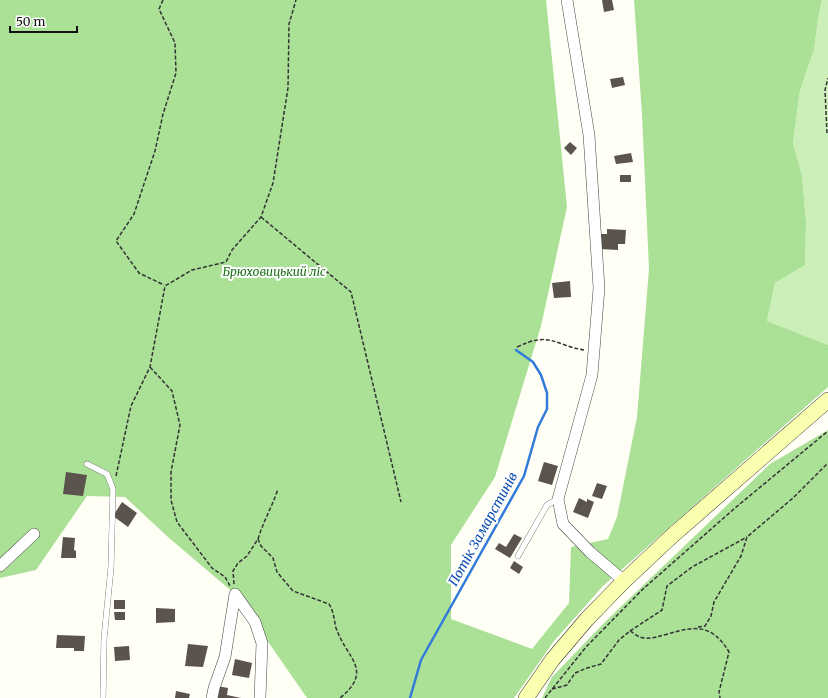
<svg xmlns="http://www.w3.org/2000/svg" width="828" height="698" viewBox="0 0 828 698" font-family="Merriweather,serif">
<rect width="100%" height="100%" fill="#fffff5"/>
<path fill="#ccefb9" d="M 822,0 L 828,0 L 828,345 L 767,321 L 775,283 L 805,264 L 806,222 L 802,175 L 793,143 L 800,90 L 814,50 L 818,19 Z"/>
<path fill="#abe197" d="M 0,0 L 546,0 L 567,207 L 541,326 L 495,477 L 451,545 L 451,619 L 532,649 L 569,603 L 571,547 L 608,539 L 617,517 L 637,417 L 649,269 L 642,115 L 634,0 L 822,0 L 818,19 L 814,50 L 800,90 L 793,143 L 802,175 L 806,222 L 805,265 L 775,283 L 767,321 L 828,345 L 828,387 L 603,586 L 554,641 L 514,698 L 307,698 L 235,594 L 169,538 L 125,497 L 87,496 L 36,570 L 0,578 Z
M 828,430 L 828,698 L 542,698 L 552,677 L 606,621 L 770,464 Z"/>
<g fill="none" stroke-linecap="round" stroke-linejoin="round">
<path stroke="#337bda" stroke-width="2.5" d="M 410,698 L 421,660 L 524,476 L 538,427 L 547,409 L 547,393 L 541,375 L 533,362 L 516,350"/>
</g>
<path fill="#5b544c" d="M 602,0 L 612,0 L 614,10 L 604,12 Z
M 623,77 L 625,85 L 612,88 L 610,79 Z
M 570,142 L 577,148 L 571,155 L 564,148 Z
M 631,153 L 633,162 L 616,164 L 614,156 Z
M 620,175 L 631,175 L 631,182 L 620,182 Z
M 607,229 L 626,230 L 625,244 L 618,244 L 618,250 L 600,249 L 601,234 L 607,234 Z
M 570,281 L 571,297 L 554,298 L 552,283 Z
M 544,462 L 558,466 L 552,485 L 538,481 Z
M 66,472 L 87,475 L 83,496 L 63,494 Z
M 597,483 L 607,486 L 602,499 L 592,496 Z
M 579,498 L 587,502 L 587,499 L 594,502 L 588,518 L 573,512 Z
M 122,502 L 137,513 L 128,527 L 113,516 Z
M 514,534 L 522,538 L 510,558 L 495,549 L 499,543 L 506,547 Z
M 63,537 L 75,538 L 74,550 L 76,551 L 76,558 L 61,558 Z
M 514,561 L 523,567 L 519,574 L 510,568 Z
M 114,600 L 125,600 L 125,609 L 114,609 Z
M 156,608 L 175,609 L 175,622 L 156,623 Z
M 114,612 L 125,612 L 125,620 L 115,620 Z
M 57,635 L 85,636 L 84,651 L 74,651 L 74,648 L 56,648 Z
M 188,644 L 208,646 L 203,667 L 185,666 Z
M 129,646 L 130,660 L 115,661 L 114,647 Z
M 235,659 L 252,663 L 249,678 L 232,675 Z
M 217,686 L 228,688 L 227,695 L 241,698 L 215,698 Z
M 176,691 L 190,694 L 189,698 L 175,698 Z"/>
<g fill="none" stroke-linecap="round" stroke-linejoin="round">
<g stroke="#444" stroke-width="6">
<path id="service" d="M 87,464 L 107,474 L 113,489 L 111,567 L 104,639 L 103,698
M 518,556 L 547,505 L 558,499"/>
</g>
<g stroke="#444" stroke-width="12">
<path id="minor" d="M 567,0 L 589,135 L 599,288 L 592,375 L 558,499 L 563,524 L 590,552 L 624,581
M 0,566 L 34,534
M 235,594 L 255,622 L 262,643 L 260,698
M 212,698 L 214,688 L 225,657 L 235,594"/>
</g>
<g stroke="#333" stroke-width="16">
<path id="secondary" d="M 526,698 L 553,659 L 587,619 L 624,581 L 673,535 L 828,400"/>
</g>
<path stroke="#333" stroke-width="1.5" stroke-dasharray="4 2" stroke-linecap="butt" d="M 163,0 L 159,9 L 175,43 L 176,73 L 163,114 L 155,151 L 134,214 L 116,241 L 139,273 L 164,285
M 827,133 L 825,90 L 828,78
M 261,217 L 351,292 L 401,502
M 517,347 C 550,331 554,345 584,350
M 150,367 L 172,391 L 180,425 L 171,472 L 171,500 L 177,522 L 212,568 L 225,577 L 230,586
M 116,476 L 131,406 L 150,367 L 165,286 L 192,270 L 226,262 L 232,250 L 261,217 L 273,183 L 288,88 L 289,24 L 296,0
M 258,539 C 263,522 272,507 278,489
M 234,584 L 233,571 L 238,563 L 247,556 L 258,539 L 261,546 L 273,558 L 277,572 L 293,591 L 329,604 C 334,612 334,620 336,628 C 347,659 374,670 340,698
M 698,627 L 705,626 L 711,616 L 714,602 L 741,556 L 747,537 L 793,498 L 828,463
M 630,631 L 662,610 L 667,586 L 692,567 L 747,537
M 552,689 L 567,685 L 575,673 L 587,668 L 601,664 L 619,640 L 630,631 C 634,633 639,638 644,638 C 653,639 659,636 668,634 C 696,625 713,625 729,652 L 719,692 L 720,698
M 545,698 L 586,647 L 643,589 L 735,508 L 828,431"/>
<use href="#service" stroke="#fff" stroke-width="5.5"/>
<use href="#minor" stroke="#fff" stroke-width="11"/>
<use href="#secondary" stroke="#faffb0" stroke-width="15"/>
</g>
<g text-anchor="middle" dominant-baseline="central" stroke-width="4" stroke-linejoin="round" paint-order="stroke">
<g font-size="12" font-style="italic" fill="#1c7119" stroke="#fff">
<text x="274" y="271">Брюховицький ліс</text>
</g>
<g font-size="13" font-style="italic" fill="#0c4cb1" stroke="#fff">
<text transform="translate(483 529) rotate(-61)">Потік Замарстинів</text>
</g>
</g>
<path d="M10 26v6h67v-6" fill="none" stroke="#111111" stroke-width="2"/>
<text x="16" y="26" font-size="12" fill="#111111" stroke="#ffffff" stroke-width="3" paint-order="stroke">50 m</text>
</svg>
